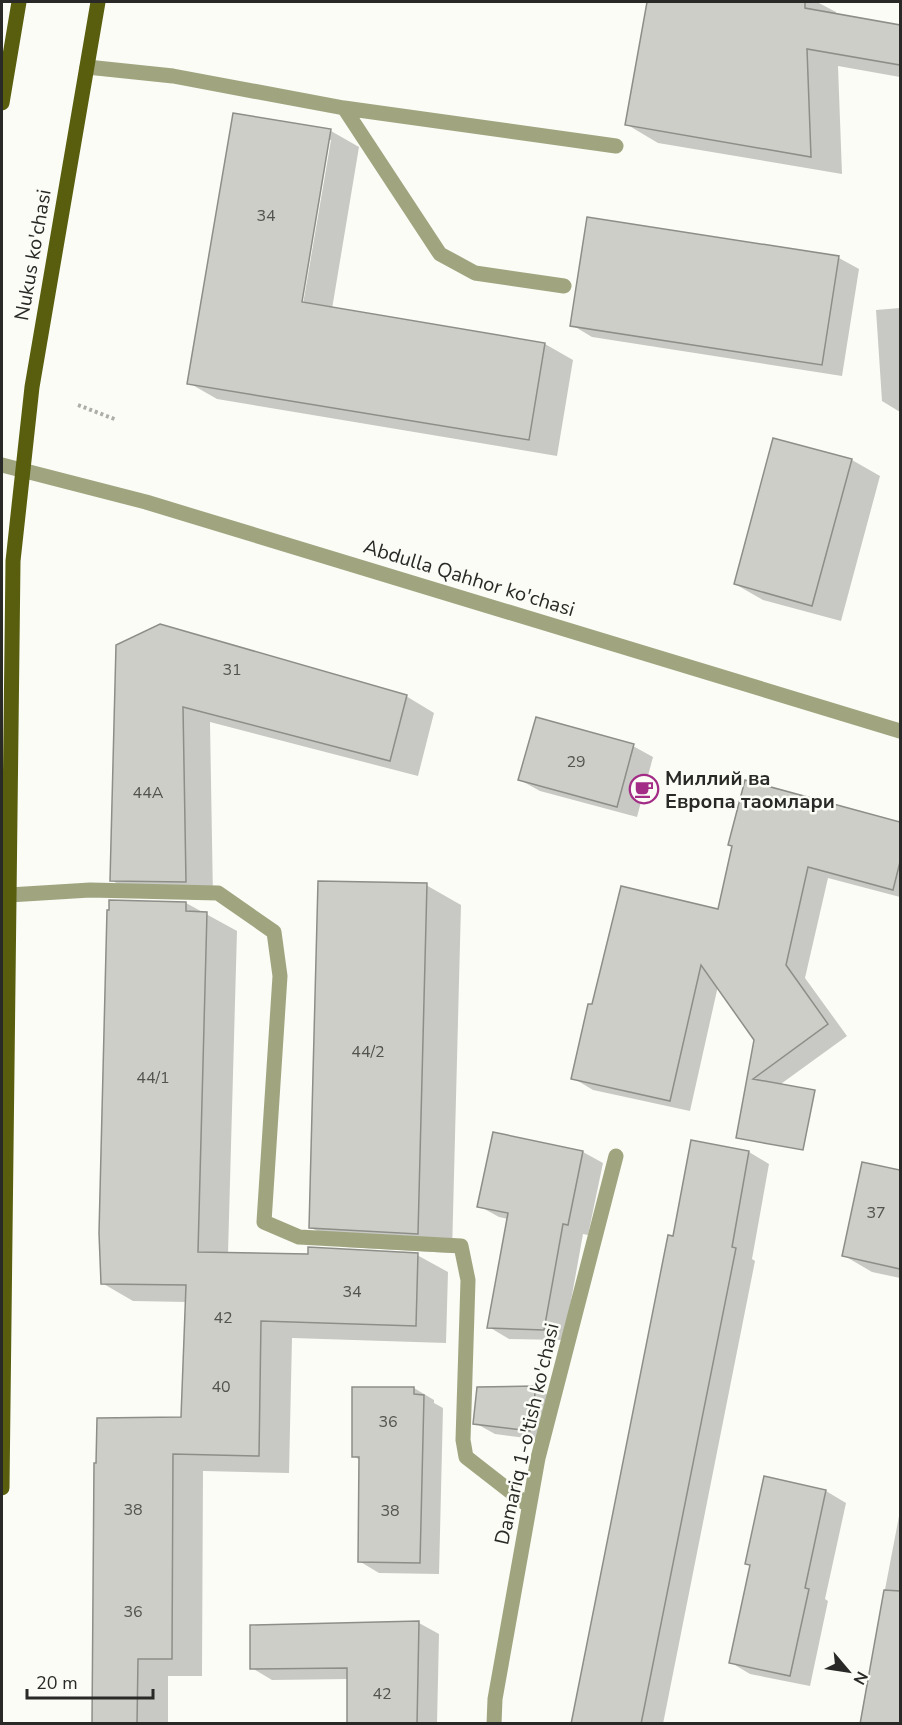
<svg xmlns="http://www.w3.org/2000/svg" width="902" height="1725" viewBox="0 0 902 1725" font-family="'Nunito Sans',sans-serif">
<rect width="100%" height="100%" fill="#fbfcf5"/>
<path fill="#0003" fill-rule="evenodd" d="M 648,2 L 817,2 L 836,12 L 836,15 L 900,26 L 900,77 L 838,66 L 842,174 L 658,143 L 626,124 Z
M 331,131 L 359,147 L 332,309 L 545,344 L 573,360 L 557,456 L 217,399 L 189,383 ZM 328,140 L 331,140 L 302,310 L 299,309 Z
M 589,219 L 839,258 L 859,269 L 842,376 L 592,337 L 572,325 Z
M 900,308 L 900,412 L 882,401 L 876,310 Z
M 852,460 L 880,476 L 841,621 L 763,600 L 735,584 Z
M 117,646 L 406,696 L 434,713 L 418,776 L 210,722 L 213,898 L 139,896 L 111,880 Z
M 633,746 L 653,757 L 637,817 L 540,791 L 520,780 Z
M 746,782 L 900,823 L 900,897 L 828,878 L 805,978 L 847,1036 L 767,1094 L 748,1083 L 756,1039 L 718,986 L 690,1111 L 593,1090 L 573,1078 L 593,1006 L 719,911 Z
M 426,885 L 461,905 L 452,1253 L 345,1247 L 310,1227 Z
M 186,903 L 237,931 L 228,1254 L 417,1255 L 448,1272 L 446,1343 L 292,1338 L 289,1473 L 203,1471 L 202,1676 L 168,1676 L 168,1724 L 94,1724 L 183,1419 L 187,1302 L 133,1301 L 102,1283 Z
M 494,1134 L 583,1152 L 603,1163 L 588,1235 L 583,1234 L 564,1340 L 509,1339 L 489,1327 L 508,1219 L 499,1217 L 479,1206 Z
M 749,1152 L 769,1164 L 752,1259 L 755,1261 L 663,1724 L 572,1724 L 674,1237 Z
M 863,1164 L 900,1172 L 900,1278 L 872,1272 L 843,1255 Z
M 414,1388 L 434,1400 L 434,1403 L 443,1408 L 439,1574 L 379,1573 L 359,1561 L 360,1460 L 353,1456 Z
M 536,1388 L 555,1399 L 550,1441 L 495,1434 L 475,1423 Z
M 826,1491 L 846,1503 L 825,1599 L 828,1601 L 810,1686 L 750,1674 L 730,1662 L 751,1566 L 747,1563 Z
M 900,1511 L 900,1724 L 860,1724 L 865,1694 Z
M 419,1623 L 439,1634 L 437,1724 L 348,1724 L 349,1679 L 272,1680 L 252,1668 Z"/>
<path fill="#cdcec7" stroke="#8d8e88" stroke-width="1.5" d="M 647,2 L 805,2 L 805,8 L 900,25 L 900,65 L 807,49 L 811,157 L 625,125 Z
M 233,113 L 331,129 L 302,302 L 545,343 L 529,440 L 187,384 Z
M 587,217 L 839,256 L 822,365 L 570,326 Z
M 773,438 L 852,459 L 812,606 L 734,584 Z
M 160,624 L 407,695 L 390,761 L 183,707 L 186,882 L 110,881 L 116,645 Z
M 536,717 L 634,744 L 617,807 L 518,780 Z
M 745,780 L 900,822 L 900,862 L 893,890 L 808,867 L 786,965 L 828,1024 L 753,1079 L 815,1090 L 803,1150 L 736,1138 L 754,1040 L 701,965 L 670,1101 L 571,1079 L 588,1004 L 592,1004 L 621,886 L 718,909 L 732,846 L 728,845 Z
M 318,881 L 427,883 L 418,1234 L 309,1228 Z
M 109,900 L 186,902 L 186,911 L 207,912 L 198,1252 L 308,1254 L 308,1247 L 418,1253 L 416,1326 L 261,1321 L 259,1456 L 173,1454 L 172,1659 L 138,1659 L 137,1724 L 92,1724 L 94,1463 L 96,1463 L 97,1418 L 181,1417 L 186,1285 L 101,1284 L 99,1233 L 107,910 L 109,910 Z
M 493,1132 L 583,1151 L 568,1225 L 563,1224 L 544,1330 L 487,1328 L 508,1213 L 477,1207 Z
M 691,1140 L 749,1151 L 732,1247 L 736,1248 L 641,1724 L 571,1724 L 668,1235 L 673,1236 Z
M 862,1162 L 900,1170 L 900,1269 L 842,1256 Z
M 536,1386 L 530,1431 L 473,1424 L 477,1387 Z
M 352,1387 L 414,1387 L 414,1394 L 424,1395 L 420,1563 L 358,1562 L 359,1457 L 352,1457 Z
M 764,1476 L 826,1490 L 805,1588 L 809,1589 L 790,1676 L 729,1663 L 750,1565 L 745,1564 Z
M 884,1590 L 900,1591 L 900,1724 L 860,1724 Z
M 419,1621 L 417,1724 L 347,1724 L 347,1668 L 250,1669 L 250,1625 Z"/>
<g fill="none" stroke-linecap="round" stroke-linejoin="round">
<path stroke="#aeaea9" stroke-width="4" stroke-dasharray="3 3" stroke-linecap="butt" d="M 78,405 L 117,420"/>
<path stroke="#a0a580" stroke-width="15" d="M 87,67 L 173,76 L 344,108 L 440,254 L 475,273 L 564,286
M 344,108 L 616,146"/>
<path stroke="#a0a580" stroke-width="15" d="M 2,465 L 146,502 L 900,731
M 9,895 L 90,890 L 218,893 L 274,932 L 280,976 L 264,1222 L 299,1237 L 461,1246 L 468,1280 L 463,1440 L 466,1457 L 529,1506
M 494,1724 L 495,1699 L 538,1458 L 616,1156"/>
<path stroke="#585e0d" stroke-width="15" d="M 2,103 L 19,2
M 2,1488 L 13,561 L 32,387 L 98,2"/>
</g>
<defs>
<g id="cafe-ring" transform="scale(1.5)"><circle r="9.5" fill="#fbfcf5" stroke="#a22c86" stroke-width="1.5"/><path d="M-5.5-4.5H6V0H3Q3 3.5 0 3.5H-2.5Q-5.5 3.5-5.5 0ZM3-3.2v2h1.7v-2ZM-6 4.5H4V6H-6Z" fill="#a22c86"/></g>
</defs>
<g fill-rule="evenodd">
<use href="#cafe-ring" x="644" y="789"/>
</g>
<g text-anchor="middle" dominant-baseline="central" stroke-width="5" stroke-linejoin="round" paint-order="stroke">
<g font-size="16" fill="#52524f">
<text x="266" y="216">34</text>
<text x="232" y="670">31</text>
<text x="576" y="762">29</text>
<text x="148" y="793">44А</text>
<text x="368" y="1052">44/2</text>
<text x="153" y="1078">44/1</text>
<text x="876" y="1213">37</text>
<text x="352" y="1292">34</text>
<text x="223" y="1318">42</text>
<text x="221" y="1387">40</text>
<text x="388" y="1422">36</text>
<text x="133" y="1510">38</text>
<text x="390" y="1511">38</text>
<text x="133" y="1612">36</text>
<text x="382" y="1694">42</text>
</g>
<g font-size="20" fill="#292927" stroke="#fbfcf5">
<text transform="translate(33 255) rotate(-80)">Nukus ko'chasi</text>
<text transform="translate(469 578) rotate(17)">Abdulla Qahhor ko'chasi</text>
<text transform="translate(527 1434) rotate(-77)">Damariq 1-o'tish ko'chasi</text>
</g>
<g font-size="20" font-weight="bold" fill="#292927" stroke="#fbfcf5" text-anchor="start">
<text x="665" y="778">Миллий ва<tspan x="665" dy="23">Европа таомлари</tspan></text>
</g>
</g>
<rect width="902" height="1725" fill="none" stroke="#292927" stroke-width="6"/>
<g transform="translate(848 1671) rotate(119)" stroke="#fbfcf5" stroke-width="4.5" paint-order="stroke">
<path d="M0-4.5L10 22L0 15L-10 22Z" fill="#292927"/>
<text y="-9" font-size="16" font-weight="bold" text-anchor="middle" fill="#292927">N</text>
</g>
<path d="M27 1689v9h126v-9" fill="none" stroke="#292927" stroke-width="3"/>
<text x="36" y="1689" font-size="18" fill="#292927" stroke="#fbfcf5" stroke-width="4.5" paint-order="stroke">20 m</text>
</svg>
